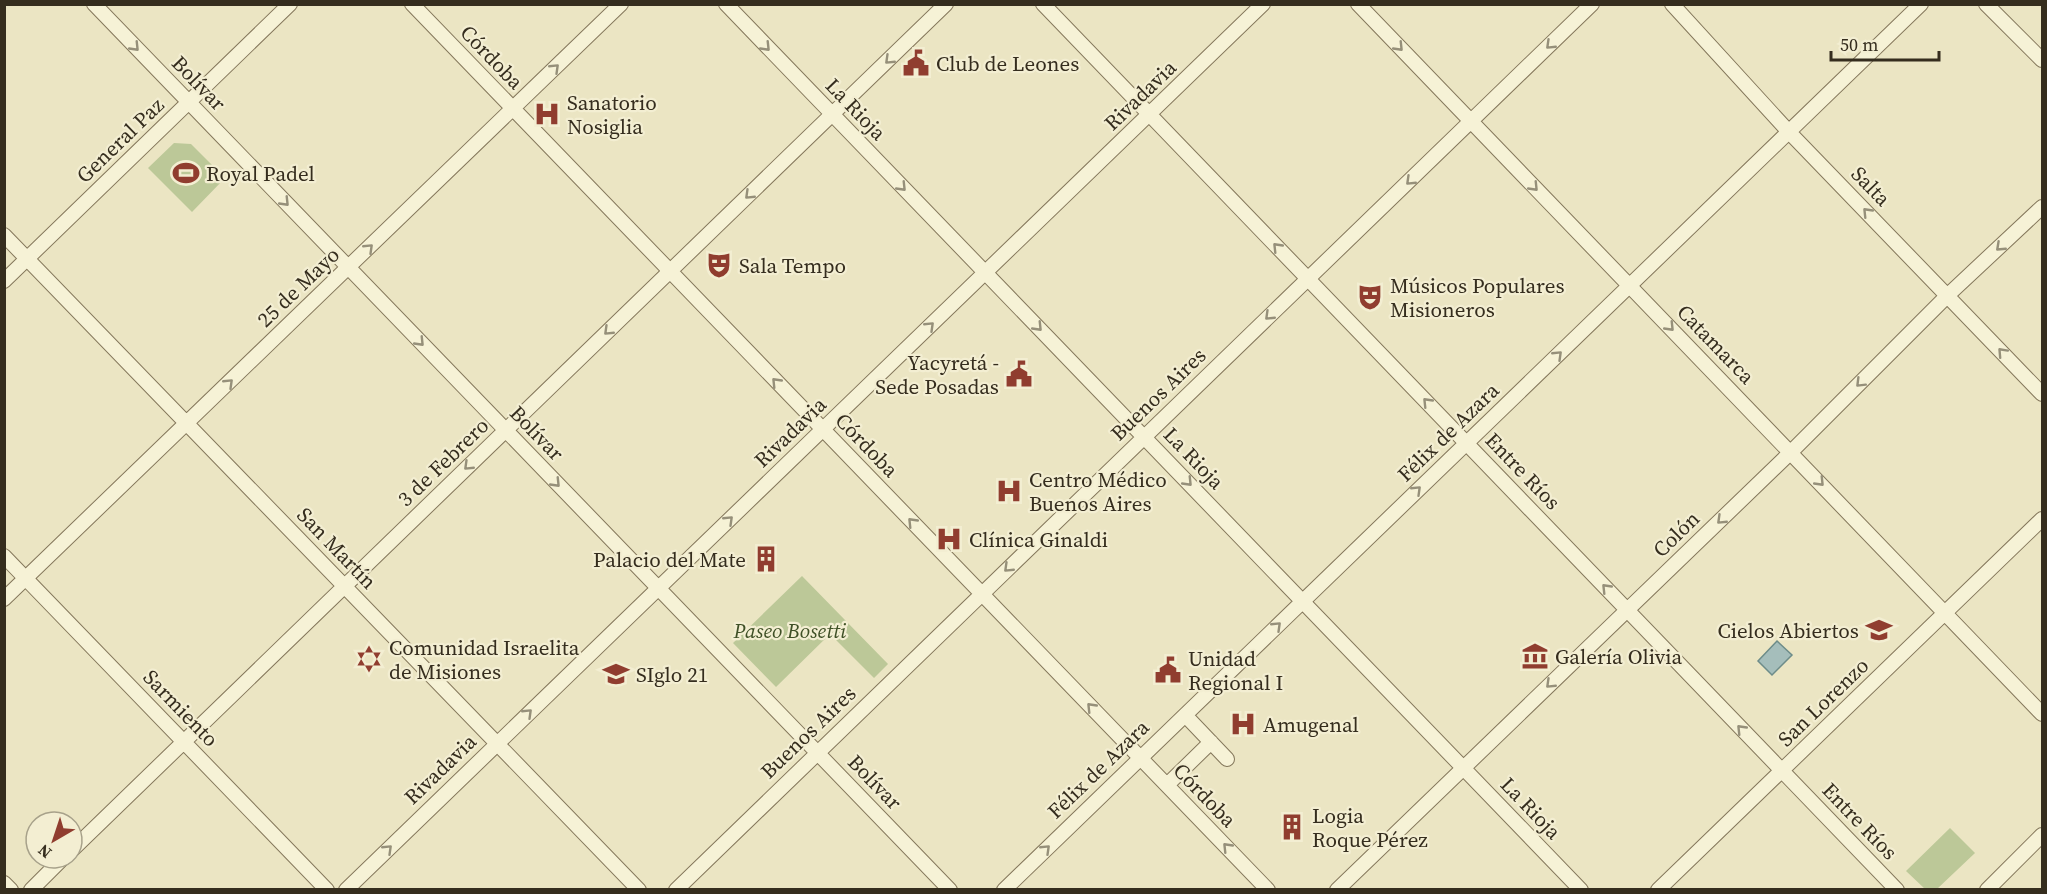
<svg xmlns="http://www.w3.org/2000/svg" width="2047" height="894" viewBox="0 0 2047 894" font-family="'Source Serif 4',serif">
<rect width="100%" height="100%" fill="#ebe5c3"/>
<path fill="#bcc898" d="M 174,143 L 191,144 L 225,178 L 192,212 L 148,168 Z
M 802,576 L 888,664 L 874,678 L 830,634 L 776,687 L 733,643 Z
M 1950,828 L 1975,853 L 1937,889 L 1925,889 L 1906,871 Z"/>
<path fill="#a5bebb" stroke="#6d8c89" stroke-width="1.5" d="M 1777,641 L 1792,655 L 1772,675 L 1758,661 Z"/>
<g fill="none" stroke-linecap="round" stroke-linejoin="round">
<g stroke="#84775b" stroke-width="16">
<path id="street" d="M 94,4 L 950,890
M 412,4 L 1268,890
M 726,4 L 1581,890
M 1043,4 L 1897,890
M 1358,4 L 2042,714
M 1672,4 L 1788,131 L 2042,394
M 1986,4 L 2042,60
M 4,235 L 639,890
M 4,281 L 290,4
M 4,556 L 327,890
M 4,599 L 621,4
M 1185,715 L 1227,759
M 1167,785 L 1211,742
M 72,850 L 946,4
M 4,883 L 11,890
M 31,890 L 63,858
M 346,890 L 1263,4
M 676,890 L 1592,4
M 1004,890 L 1921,4
M 1337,890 L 1791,452 L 1948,295 L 2042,207
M 1658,890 L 2042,519
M 1987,890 L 2042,835"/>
</g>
<use href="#street" stroke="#f6f2d6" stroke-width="14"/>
</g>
<defs><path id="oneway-chevron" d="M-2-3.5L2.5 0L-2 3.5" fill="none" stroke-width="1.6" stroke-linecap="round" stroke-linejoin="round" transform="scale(1.5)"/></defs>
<g stroke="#96907a">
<use href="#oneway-chevron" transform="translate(1550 45) rotate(136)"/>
<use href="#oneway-chevron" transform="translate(135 47) rotate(46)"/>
<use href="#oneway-chevron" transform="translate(766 47) rotate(46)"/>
<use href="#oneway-chevron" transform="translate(1399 47) rotate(46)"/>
<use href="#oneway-chevron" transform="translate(889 60) rotate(136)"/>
<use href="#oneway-chevron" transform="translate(555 68) rotate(-44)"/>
<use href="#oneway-chevron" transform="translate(1410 181) rotate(136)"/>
<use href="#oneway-chevron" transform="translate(902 187) rotate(46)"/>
<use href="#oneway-chevron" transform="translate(1534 187) rotate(46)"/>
<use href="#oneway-chevron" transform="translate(749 195) rotate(136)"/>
<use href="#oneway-chevron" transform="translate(285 202) rotate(46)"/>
<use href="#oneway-chevron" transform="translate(1867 212) rotate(-134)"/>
<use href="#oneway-chevron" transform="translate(1277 247) rotate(-134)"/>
<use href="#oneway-chevron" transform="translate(2000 247) rotate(137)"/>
<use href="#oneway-chevron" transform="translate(369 248) rotate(-44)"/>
<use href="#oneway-chevron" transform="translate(1269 316) rotate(136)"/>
<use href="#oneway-chevron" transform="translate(930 326) rotate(-44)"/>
<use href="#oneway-chevron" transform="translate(1038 327) rotate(46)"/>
<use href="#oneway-chevron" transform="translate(1670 327) rotate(46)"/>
<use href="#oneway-chevron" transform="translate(608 331) rotate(136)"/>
<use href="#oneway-chevron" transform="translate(420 342) rotate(46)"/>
<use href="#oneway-chevron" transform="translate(2002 352) rotate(-133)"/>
<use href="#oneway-chevron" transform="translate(1558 355) rotate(-44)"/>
<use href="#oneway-chevron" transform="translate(776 382) rotate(-134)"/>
<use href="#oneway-chevron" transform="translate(229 383) rotate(-44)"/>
<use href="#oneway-chevron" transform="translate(1860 383) rotate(135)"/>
<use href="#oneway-chevron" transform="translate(1427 402) rotate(-134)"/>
<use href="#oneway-chevron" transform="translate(468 466) rotate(136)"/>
<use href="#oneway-chevron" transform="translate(1188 482) rotate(46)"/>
<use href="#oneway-chevron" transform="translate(1820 482) rotate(46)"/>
<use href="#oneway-chevron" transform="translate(556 483) rotate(46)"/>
<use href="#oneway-chevron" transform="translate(1417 490) rotate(-44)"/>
<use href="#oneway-chevron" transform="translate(729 520) rotate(-44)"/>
<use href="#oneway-chevron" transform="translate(1721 520) rotate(136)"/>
<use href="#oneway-chevron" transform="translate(912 522) rotate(-134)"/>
<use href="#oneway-chevron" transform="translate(1008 568) rotate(136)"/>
<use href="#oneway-chevron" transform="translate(1606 588) rotate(-134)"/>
<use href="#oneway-chevron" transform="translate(1277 626) rotate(-44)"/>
<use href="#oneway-chevron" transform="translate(1550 684) rotate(136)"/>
<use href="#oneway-chevron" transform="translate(1091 707) rotate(-134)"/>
<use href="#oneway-chevron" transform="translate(528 713) rotate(-44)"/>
<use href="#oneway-chevron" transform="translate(1741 729) rotate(-134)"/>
<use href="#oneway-chevron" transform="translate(1227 847) rotate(-134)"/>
<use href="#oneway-chevron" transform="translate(388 849) rotate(-44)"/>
<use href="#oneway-chevron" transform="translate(1046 849) rotate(-44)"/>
</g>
<defs>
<g id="civic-bare" transform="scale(2.07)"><path d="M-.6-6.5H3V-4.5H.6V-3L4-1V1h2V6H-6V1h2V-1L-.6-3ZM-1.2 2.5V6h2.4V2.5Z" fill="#903d2f" stroke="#f3eed2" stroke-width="2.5" paint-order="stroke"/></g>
<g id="hospital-bare" transform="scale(2.07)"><path d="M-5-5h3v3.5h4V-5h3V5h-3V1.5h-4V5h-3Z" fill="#903d2f" stroke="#f3eed2" stroke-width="2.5" paint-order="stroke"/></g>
<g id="stadium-bare" transform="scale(2.07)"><path d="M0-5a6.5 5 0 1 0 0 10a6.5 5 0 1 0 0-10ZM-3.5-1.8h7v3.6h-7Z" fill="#903d2f" stroke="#f3eed2" stroke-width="2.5" paint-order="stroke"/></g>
<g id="theatre-bare" transform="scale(2.07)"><path d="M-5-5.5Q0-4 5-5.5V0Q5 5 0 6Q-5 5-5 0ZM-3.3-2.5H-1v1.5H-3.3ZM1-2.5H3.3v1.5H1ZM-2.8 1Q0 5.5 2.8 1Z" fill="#903d2f" stroke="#f3eed2" stroke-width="2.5" paint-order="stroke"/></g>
<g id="building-bare" transform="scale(2.07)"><path d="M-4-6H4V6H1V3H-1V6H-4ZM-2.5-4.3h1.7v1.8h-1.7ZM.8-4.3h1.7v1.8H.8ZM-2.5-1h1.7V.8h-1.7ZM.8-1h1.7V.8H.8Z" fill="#903d2f" stroke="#f3eed2" stroke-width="2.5" paint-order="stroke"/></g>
<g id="university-bare" transform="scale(2.07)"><path d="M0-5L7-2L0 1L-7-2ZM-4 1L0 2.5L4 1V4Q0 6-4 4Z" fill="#903d2f" stroke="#f3eed2" stroke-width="2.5" paint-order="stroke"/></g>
<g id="museum-bare" transform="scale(2.07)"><path d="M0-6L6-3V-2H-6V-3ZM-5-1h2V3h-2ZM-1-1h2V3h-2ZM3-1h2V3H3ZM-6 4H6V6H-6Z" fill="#903d2f" stroke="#f3eed2" stroke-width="2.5" paint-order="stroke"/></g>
<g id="synagogue-bare" transform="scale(2.07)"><path d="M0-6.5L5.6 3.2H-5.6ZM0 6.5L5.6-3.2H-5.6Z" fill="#903d2f" stroke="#f3eed2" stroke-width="2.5" paint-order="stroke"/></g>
</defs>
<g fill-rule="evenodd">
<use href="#civic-bare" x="916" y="63"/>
<use href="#hospital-bare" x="547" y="114"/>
<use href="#stadium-bare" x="186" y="173"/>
<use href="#theatre-bare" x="719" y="265"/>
<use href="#theatre-bare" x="1370" y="297"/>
<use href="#civic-bare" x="1019" y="374"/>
<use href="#hospital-bare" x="1009" y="491"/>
<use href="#hospital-bare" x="949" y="539"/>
<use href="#building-bare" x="766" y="559"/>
<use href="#university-bare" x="1879" y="630"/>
<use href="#museum-bare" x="1535" y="656"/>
<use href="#synagogue-bare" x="369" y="659"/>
<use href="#civic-bare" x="1168" y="670"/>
<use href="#university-bare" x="616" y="674"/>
<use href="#hospital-bare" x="1243" y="724"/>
<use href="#building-bare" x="1292" y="827"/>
</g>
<g text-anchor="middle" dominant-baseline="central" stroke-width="4.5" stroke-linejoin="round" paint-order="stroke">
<g font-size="21" fill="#352d1e" stroke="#f3eed2">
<text transform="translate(492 57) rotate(46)">Córdoba</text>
<text transform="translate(199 83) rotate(46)">Bolívar</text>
<text transform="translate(1140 95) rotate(-44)">Rivadavia</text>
<text transform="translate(856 109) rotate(46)">La Rioja</text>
<text transform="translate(120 140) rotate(-44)">General Paz</text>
<text transform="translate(1871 186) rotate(46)">Salta</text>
<text transform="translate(298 287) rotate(-44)">25 de Mayo</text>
<text transform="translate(1716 344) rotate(46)">Catamarca</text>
<text transform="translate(1158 394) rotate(-44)">Buenos Aires</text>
<text transform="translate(790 432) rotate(-44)">Rivadavia</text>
<text transform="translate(1448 432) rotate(-44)">Félix de Azara</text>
<text transform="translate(537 433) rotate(46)">Bolívar</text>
<text transform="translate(867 445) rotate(46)">Córdoba</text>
<text transform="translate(1194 458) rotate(46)">La Rioja</text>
<text transform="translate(443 462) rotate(-44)">3 de Febrero</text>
<text transform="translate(1523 471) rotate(46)">Entre Ríos</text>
<text transform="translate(1676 534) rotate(-44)">Colón</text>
<text transform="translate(337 548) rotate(46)">San Martín</text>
<text transform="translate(1823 702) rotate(-44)">San Lorenzo</text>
<text transform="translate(181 708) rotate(46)">Sarmiento</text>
<text transform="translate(808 732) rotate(-44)">Buenos Aires</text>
<text transform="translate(440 769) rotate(-44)">Rivadavia</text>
<text transform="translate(1098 769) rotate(-44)">Félix de Azara</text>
<text transform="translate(875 782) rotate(46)">Bolívar</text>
<text transform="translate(1205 795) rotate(46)">Córdoba</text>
<text transform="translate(1531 808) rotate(46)">La Rioja</text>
<text transform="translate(1860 821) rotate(46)">Entre Ríos</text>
</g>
<g font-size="21" fill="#352d1e" stroke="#f3eed2" text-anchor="start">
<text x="936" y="63">Club de Leones</text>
<text x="567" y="102">Sanatorio<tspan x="567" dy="24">Nosiglia</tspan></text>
<text x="206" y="173">Royal Padel</text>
<text x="739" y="265">Sala Tempo</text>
<text x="1390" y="285">Músicos Populares<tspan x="1390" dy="24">Misioneros</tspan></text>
<text x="999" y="362" text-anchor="end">Yacyretá -<tspan x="999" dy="24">Sede Posadas</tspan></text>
<text x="1029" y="479">Centro Médico<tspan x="1029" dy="24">Buenos Aires</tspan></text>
<text x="969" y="539">Clínica Ginaldi</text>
<text x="746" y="559" text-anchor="end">Palacio del Mate</text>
<text x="1859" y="630" text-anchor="end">Cielos Abiertos</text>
<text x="389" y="647">Comunidad Israelita<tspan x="389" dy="24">de Misiones</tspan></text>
<text x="1555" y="656">Galería Olivia</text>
<text x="1188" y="658">Unidad<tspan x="1188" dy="24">Regional I</tspan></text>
<text x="636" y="674">SIglo 21</text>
<text x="1263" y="724">Amugenal</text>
<text x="1312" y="815">Logia<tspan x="1312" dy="24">Roque Pérez</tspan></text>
</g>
<g font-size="21" font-style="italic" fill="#3f5026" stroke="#f3eed2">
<text x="790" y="630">Paseo Bosetti</text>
</g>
</g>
<rect width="2047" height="894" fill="none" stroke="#352d1e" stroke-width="12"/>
<g transform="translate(54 840) rotate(219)"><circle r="28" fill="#f3eed2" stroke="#a7a18a" stroke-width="1.5"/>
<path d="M0-4.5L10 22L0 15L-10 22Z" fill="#903d2f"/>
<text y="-9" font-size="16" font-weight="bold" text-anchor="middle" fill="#352d1e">N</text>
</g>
<path d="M1831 51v9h108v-9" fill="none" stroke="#352d1e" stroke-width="3"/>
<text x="1840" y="51" font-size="18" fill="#352d1e" stroke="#f3eed2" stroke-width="4.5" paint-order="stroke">50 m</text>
</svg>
